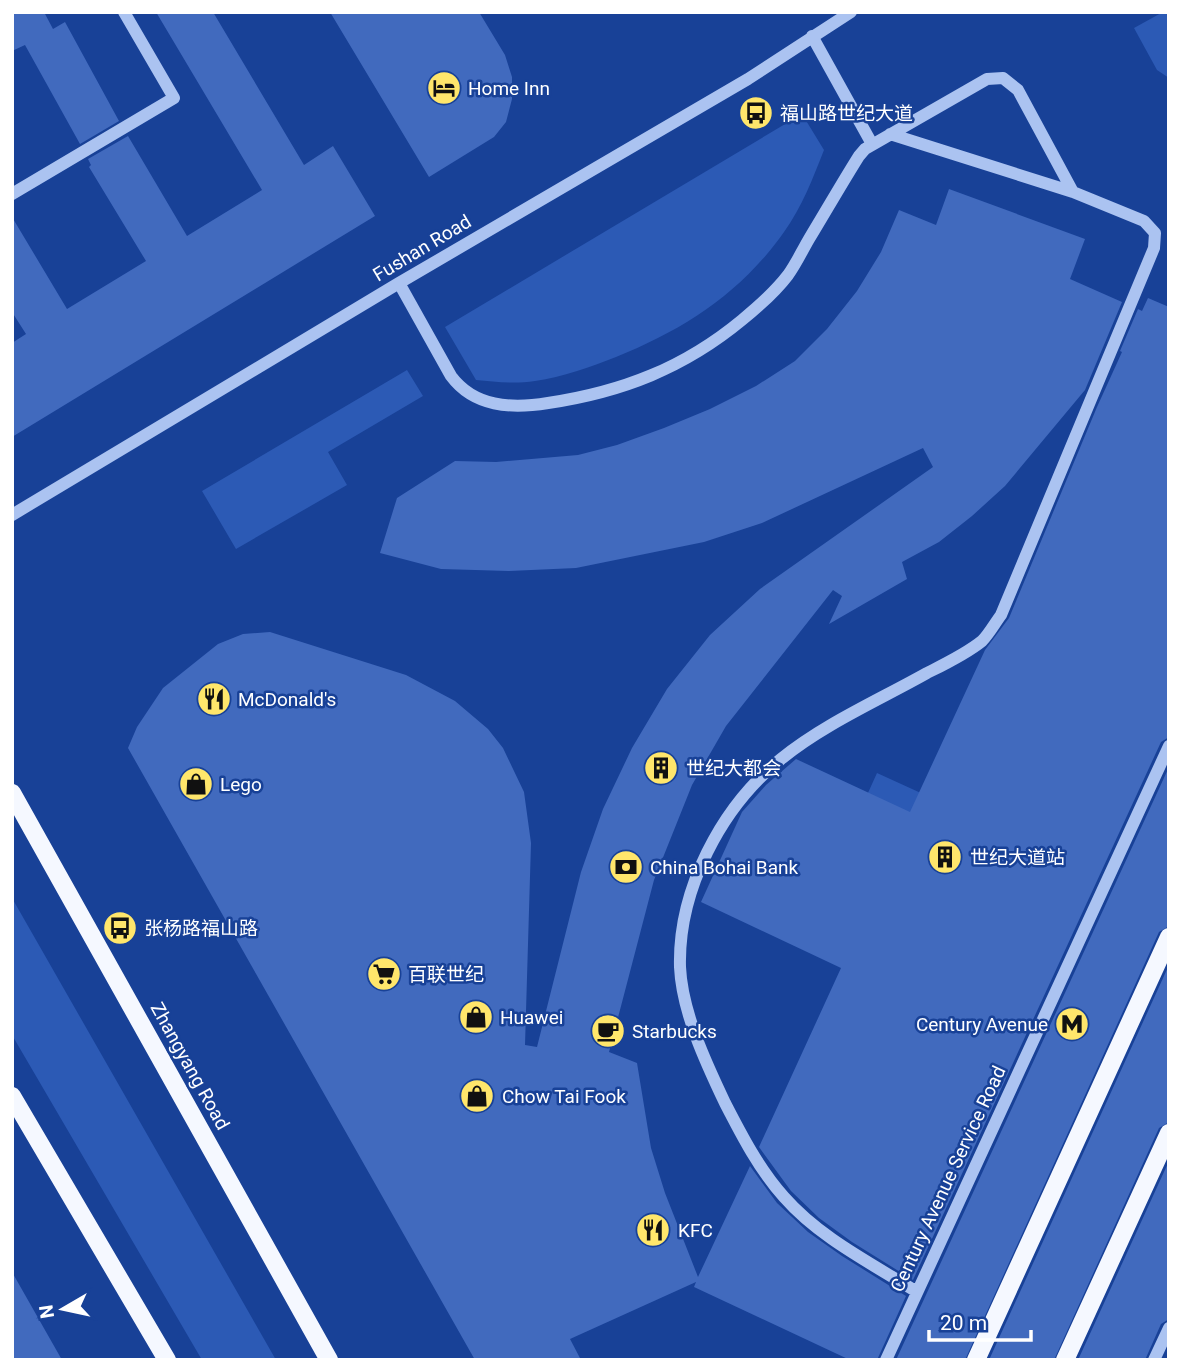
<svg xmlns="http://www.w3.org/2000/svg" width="1181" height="1372" viewBox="0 0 1181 1372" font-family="Roboto,'Noto Sans SC',sans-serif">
<rect width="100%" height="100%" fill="#184197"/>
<path fill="#2c5ab5" d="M 1163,12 L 1169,12 L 1169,78 L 1157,70 L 1134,28 Z
M 802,114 L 824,150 C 813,178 802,207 784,232 C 742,292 684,330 616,357 C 590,367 563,377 535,381 C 515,384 495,382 476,380 L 445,327 Z
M 407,370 L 423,396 L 328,452 L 347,485 L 236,549 L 202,491 Z
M 877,773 L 980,820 L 853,826 Z
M 12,898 L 276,1360 L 202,1360 L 12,1035 Z"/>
<path fill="#416abe" d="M 12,12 L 44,12 L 53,29 L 65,22 L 119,121 L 80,144 L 25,45 L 12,51 Z
M 156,12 L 213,12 L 304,165 L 333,146 L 375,216 L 12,437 L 12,343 L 26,334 L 12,312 L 12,217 L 67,309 L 146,261 L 89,167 L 91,165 L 88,159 L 128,136 L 187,236 L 262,190 Z
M 330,12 L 479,12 L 505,55 L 512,77 L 512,99 L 506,122 L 494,137 L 429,177 Z
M 949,189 L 1085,239 L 1070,279 L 1122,302 L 1085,390 L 1005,486 L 972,516 L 939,542 L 902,562 L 907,579 L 829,624 L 842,596 L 833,590 L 726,726 L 692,785 L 654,880 L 609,1052 L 637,1063 L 651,1148 L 665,1193 L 698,1277 L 750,1166 L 777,1203 L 808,1232 L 842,1256 L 906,1296 L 877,1360 L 850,1360 L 694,1287 L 696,1282 L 570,1339 L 581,1360 L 475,1360 L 128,748 L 137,727 L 163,688 L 218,644 L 243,634 L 270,632 L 406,675 L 455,701 L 488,729 L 503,748 L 524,792 L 531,843 L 525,1045 L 537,1047 L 581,872 L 603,809 L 632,748 L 667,689 L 710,635 L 760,589 L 933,467 L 923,448 L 762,523 L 704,542 L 576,568 L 509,571 L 441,569 L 380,553 L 397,498 L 455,461 L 496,462 L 578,455 L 617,445 L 664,428 L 710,409 L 756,386 L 795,361 L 827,329 L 857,291 L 881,252 L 899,210 L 936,225 Z
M 1148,298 L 1169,307 L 1169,737 L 1161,742 L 913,1280 L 852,1242 L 819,1218 L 791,1191 L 759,1147 L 841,968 L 701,902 L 742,812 L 766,785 L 796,759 L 910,812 L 985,650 L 1009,618 L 1097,407 L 1122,352 L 1120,351 L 1138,309 L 1142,311 Z
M 1169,767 L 1169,926 L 1159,932 L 965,1360 L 896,1360 Z
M 1169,965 L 1169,1122 L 1159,1128 L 1054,1360 L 989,1360 Z
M 1169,1161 L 1169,1319 L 1161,1324 L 1145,1360 L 1078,1360 Z
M 12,1272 L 62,1360 L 12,1360 Z"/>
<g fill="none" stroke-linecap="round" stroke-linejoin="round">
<path stroke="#abc3f1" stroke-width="12" d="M 812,36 L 872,144
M 890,134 L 1073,192 L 1144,221 L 1155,233 L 1154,248 L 1001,615 C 995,623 989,634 982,641 C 966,654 945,664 927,673 C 879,700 824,724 781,759 C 721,807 678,890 680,967 C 682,1012 706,1063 725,1103 C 742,1136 759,1169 784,1197 C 820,1238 871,1263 917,1292
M 12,194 L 174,98 L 124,12
M 399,283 L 451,376 C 474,407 511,409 548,403 C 622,392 684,368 742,320 C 758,307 775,292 788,275 C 796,264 802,251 809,239 C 826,211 842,183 859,156 L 865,149 L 987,79 L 1003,78 L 1018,90 L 1073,192
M 12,515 L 399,283 L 748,79 L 851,12
M 886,1360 L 1169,746
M 1154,1360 L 1169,1328"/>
<path stroke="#f5f8ff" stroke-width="18" d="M 12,793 L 329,1360
M 12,1096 L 167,1360
M 976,1360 L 1169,937
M 1065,1360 L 1169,1133"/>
</g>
<defs>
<g id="hotel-disc" transform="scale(1.75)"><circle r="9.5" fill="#ffe66b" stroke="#184197"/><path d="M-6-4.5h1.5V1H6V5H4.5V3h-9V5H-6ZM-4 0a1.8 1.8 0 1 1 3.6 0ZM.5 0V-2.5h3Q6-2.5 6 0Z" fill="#111"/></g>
<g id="bus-disc" transform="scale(1.75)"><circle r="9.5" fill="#ffe66b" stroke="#184197"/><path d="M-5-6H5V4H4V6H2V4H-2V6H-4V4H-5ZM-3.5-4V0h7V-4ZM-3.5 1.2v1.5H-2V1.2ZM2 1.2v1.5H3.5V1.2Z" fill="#111"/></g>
<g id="restaurant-disc" transform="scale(1.75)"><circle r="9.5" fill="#ffe66b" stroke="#184197"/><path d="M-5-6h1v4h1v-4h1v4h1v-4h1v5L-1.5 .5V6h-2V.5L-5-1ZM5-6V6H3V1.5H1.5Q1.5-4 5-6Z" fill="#111"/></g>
<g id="building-disc" transform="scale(1.75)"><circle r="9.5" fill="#ffe66b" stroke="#184197"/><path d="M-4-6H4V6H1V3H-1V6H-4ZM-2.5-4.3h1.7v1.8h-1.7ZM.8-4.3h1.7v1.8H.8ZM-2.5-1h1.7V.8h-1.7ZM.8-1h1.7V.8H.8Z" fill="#111"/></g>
<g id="shop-disc" transform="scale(1.75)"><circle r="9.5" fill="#ffe66b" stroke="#184197"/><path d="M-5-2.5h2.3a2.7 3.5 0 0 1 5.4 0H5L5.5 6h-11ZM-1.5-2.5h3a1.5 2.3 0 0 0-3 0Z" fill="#111"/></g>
<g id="bank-disc" transform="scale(1.75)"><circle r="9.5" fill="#ffe66b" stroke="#184197"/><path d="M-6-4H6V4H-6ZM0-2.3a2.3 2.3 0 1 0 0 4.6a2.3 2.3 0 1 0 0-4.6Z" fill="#111"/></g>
<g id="supermarket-disc" transform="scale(1.75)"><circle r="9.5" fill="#ffe66b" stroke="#184197"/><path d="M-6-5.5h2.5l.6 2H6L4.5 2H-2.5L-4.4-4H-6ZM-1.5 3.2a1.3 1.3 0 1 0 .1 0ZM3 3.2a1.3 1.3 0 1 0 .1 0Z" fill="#111"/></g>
<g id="metro-disc" transform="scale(1.75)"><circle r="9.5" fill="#ffe66b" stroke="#184197"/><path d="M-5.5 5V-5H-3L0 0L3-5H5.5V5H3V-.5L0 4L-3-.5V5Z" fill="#111"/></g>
<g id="cafe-disc" transform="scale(1.75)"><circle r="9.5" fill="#ffe66b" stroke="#184197"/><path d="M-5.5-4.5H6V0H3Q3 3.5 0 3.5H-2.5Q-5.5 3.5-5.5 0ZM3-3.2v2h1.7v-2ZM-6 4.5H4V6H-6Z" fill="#111"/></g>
</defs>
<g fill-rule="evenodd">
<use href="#hotel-disc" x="444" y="88"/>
<use href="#bus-disc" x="756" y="113"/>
<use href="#restaurant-disc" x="214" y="699"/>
<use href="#building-disc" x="661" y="768"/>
<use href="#shop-disc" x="196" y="784"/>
<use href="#building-disc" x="945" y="857"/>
<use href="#bank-disc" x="626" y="867"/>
<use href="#bus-disc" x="120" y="928"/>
<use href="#supermarket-disc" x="384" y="974"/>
<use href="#shop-disc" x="476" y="1017"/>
<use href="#metro-disc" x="1072" y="1024"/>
<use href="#cafe-disc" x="608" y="1031"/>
<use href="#shop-disc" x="477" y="1096"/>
<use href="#restaurant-disc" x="653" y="1230"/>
</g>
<g text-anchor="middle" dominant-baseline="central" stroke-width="5" stroke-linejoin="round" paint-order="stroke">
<g font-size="19" fill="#fff" stroke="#184197" text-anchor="start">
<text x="468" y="88">Home Inn</text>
<text x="780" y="113">福山路世纪大道</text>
<text x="238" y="699">McDonald's</text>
<text x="686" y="768">世纪大都会</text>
<text x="220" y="784">Lego</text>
<text x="970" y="857">世纪大道站</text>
<text x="650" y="867">China Bohai Bank</text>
<text x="144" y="928">张杨路福山路</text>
<text x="408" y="974">百联世纪</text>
<text x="500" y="1017">Huawei</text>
<text x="1048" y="1024" text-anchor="end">Century Avenue</text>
<text x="632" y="1031">Starbucks</text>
<text x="502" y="1096">Chow Tai Fook</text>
<text x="678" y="1230">KFC</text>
</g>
<g font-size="19" fill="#fff" stroke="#184197">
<text transform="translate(422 248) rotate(-31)">Fushan Road</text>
<text transform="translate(190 1066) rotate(61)">Zhangyang Road</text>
<text transform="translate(948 1179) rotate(-65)">Century Avenue Service Road</text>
</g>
</g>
<rect width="1181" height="1372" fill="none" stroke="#ffffff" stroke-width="28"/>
<g transform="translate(63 1309) rotate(261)" stroke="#184197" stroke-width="5" paint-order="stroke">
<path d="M0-5L12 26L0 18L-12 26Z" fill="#ffffff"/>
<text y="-10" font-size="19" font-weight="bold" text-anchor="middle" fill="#ffffff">N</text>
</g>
<path d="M929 1330v10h102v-10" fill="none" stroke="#ffffff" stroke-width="3.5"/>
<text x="940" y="1330" font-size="21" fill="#ffffff" stroke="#184197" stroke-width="5" paint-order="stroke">20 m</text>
</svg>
